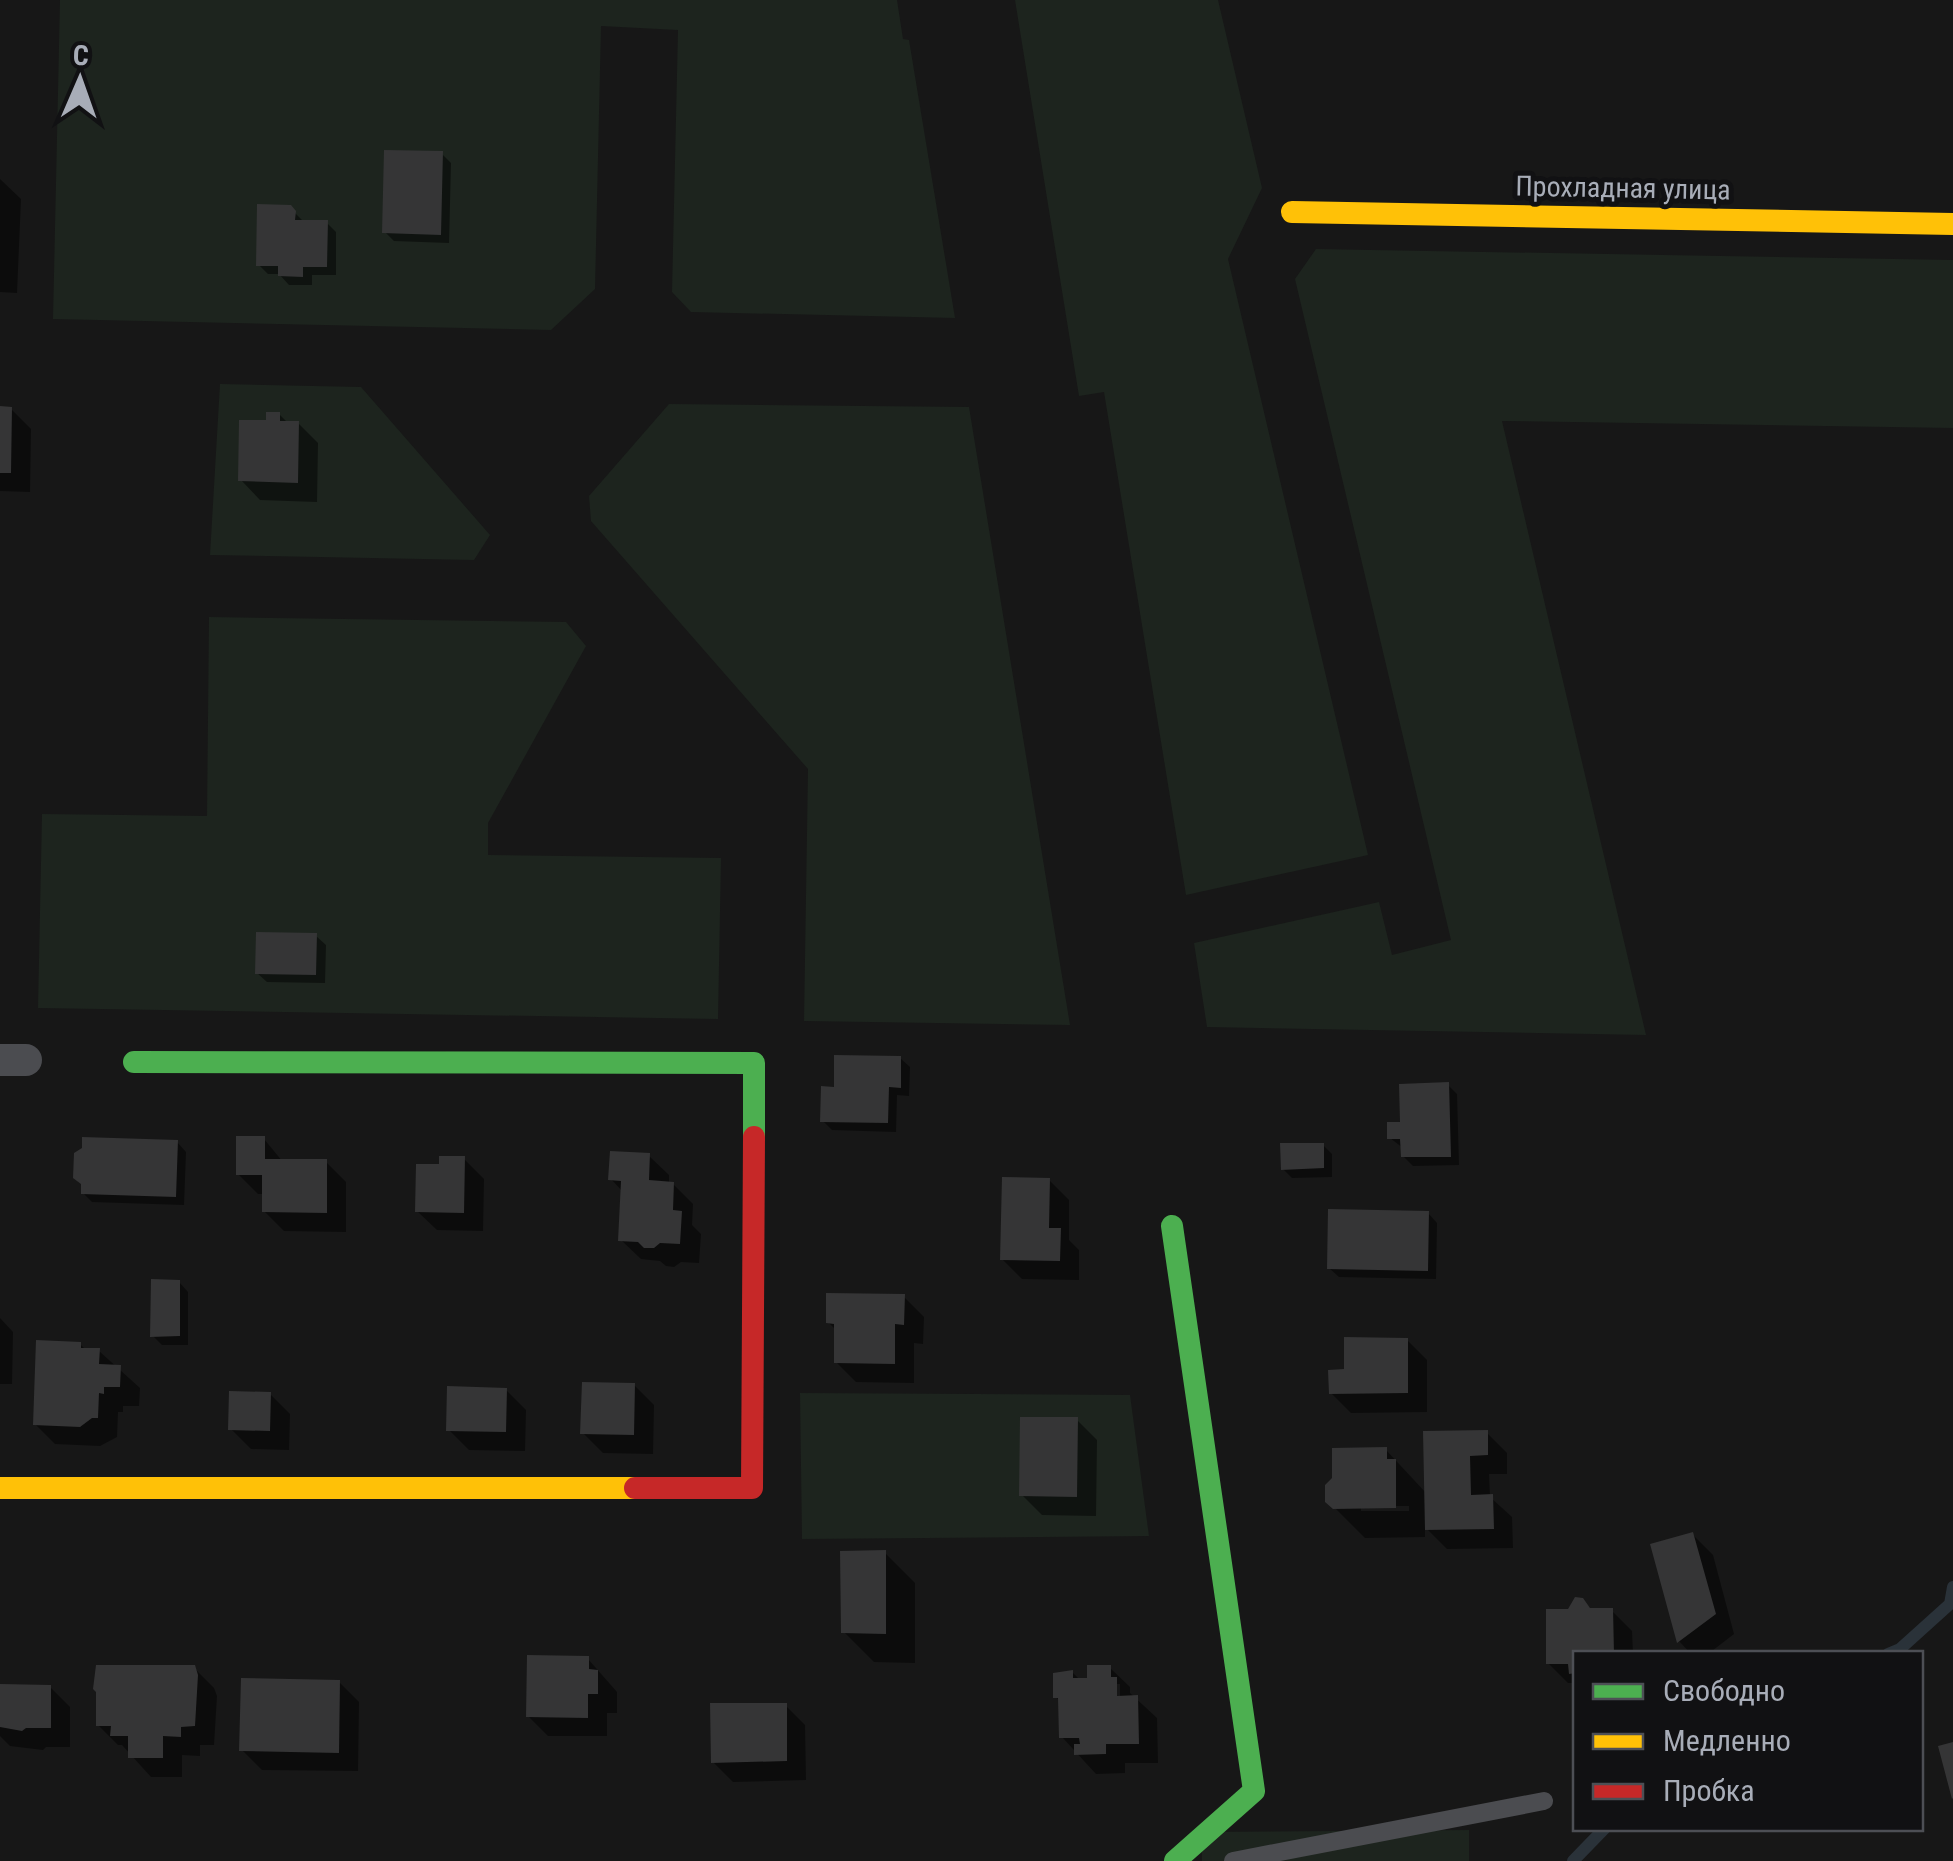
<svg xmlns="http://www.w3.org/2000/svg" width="1953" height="1861" viewBox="0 0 1953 1861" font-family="'Roboto Condensed',sans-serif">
<rect width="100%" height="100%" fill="#171717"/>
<path fill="#1d241e" d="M 60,0 L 897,0 L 903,39 L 909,40 L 955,318 L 691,312 L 672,292 L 678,30 L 601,26 L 595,289 L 551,330 L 53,319 Z
M 1015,0 L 1218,0 L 1262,188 L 1228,259 L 1368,855 L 1186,895 L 1104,392 L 1079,396 Z
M 1316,249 L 1953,260 L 1953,428 L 1502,421 L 1646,1035 L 1207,1027 L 1194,943 L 1379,902 L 1392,955 L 1451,940 L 1295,279 Z
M 220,384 L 361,387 L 490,535 L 474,560 L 210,555 Z
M 669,404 L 969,407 L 1070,1025 L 804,1021 L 808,769 L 591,521 L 589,496 Z
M 209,617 L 566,622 L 586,646 L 488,823 L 488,855 L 721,858 L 718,1019 L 38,1008 L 42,814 L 207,816 Z
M 800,1393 L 1130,1395 L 1149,1536 L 802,1539 Z
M 1469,1830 L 1469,1861 L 1202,1861 L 1202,1832 Z"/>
<path fill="#0007" fill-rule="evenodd" d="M 442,154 L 451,163 L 449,243 L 394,241 L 385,232 Z
M 0,179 L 21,199 L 17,293 L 0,292 Z
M 290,208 L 304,222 L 327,223 L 336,232 L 336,275 L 312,275 L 312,285 L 289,285 L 279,274 L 268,274 L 259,265 Z
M 0,409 L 11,409 L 31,429 L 30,492 L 0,491 Z
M 279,414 L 288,423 L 298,423 L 318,443 L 317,502 L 260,500 L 241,480 L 268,423 Z
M 316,936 L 326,945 L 325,983 L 267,982 L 257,973 Z
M 900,1058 L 910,1067 L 909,1096 L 897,1095 L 896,1132 L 832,1130 L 823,1121 L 836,1089 Z
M 1448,1085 L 1457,1094 L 1459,1165 L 1413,1166 L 1403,1156 L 1403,1148 L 1390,1138 Z
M 264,1139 L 283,1162 L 326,1162 L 346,1182 L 346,1232 L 284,1231 L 264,1211 L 265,1194 L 258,1194 L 238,1174 Z
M 177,1142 L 186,1152 L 184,1205 L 92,1202 L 83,1193 Z
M 1323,1145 L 1332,1154 L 1332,1177 L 1292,1178 L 1283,1169 Z
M 649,1156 L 669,1175 L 669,1184 L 673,1184 L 693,1204 L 692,1225 L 701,1234 L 699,1263 L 681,1262 L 674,1267 L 666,1266 L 660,1261 L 641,1259 L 621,1240 L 623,1192 L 611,1179 Z
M 464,1159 L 484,1179 L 483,1231 L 437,1230 L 417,1211 Z
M 1049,1180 L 1069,1200 L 1069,1240 L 1079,1250 L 1079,1280 L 1022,1279 L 1002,1259 Z
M 1428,1213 L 1437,1223 L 1436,1279 L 1339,1277 L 1329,1268 Z
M 179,1282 L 188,1292 L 188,1345 L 162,1345 L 153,1336 Z
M 904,1297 L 924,1317 L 923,1344 L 914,1343 L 914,1383 L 856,1382 L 836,1362 L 837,1331 L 828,1322 Z
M 0,1318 L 13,1332 L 12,1384 L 0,1384 Z
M 1407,1340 L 1427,1360 L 1427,1412 L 1351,1413 L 1331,1393 Z
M 80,1344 L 86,1350 L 99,1351 L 140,1388 L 139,1406 L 123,1406 L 123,1412 L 118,1412 L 117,1437 L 100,1446 L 55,1444 L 35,1424 Z
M 634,1385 L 654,1405 L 653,1454 L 603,1453 L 583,1433 Z
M 506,1390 L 526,1410 L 525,1451 L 469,1450 L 449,1430 Z
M 270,1394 L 290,1414 L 289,1450 L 251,1449 L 231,1429 Z
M 1077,1420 L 1097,1440 L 1096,1516 L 1042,1515 L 1022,1495 Z
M 1487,1433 L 1507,1453 L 1507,1474 L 1489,1474 L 1490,1497 L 1512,1517 L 1513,1548 L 1447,1549 L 1425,1527 L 1425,1537 L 1365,1538 L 1328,1501 L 1386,1450 L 1427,1494 ZM 1361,1506 L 1409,1506 L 1409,1511 L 1361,1511 Z
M 1693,1535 L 1713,1555 L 1734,1634 L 1708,1654 L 1691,1654 L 1679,1641 Z
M 885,1553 L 915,1583 L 915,1663 L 874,1662 L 844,1632 Z
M 1582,1600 L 1593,1611 L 1612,1611 L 1632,1631 L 1633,1654 L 1576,1654 L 1576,1683 L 1568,1683 L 1548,1663 L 1569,1611 Z
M 588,1659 L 617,1692 L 617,1713 L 607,1713 L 607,1736 L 548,1736 L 528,1716 Z
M 194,1668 L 214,1688 L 217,1696 L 214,1745 L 200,1745 L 200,1756 L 182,1755 L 182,1777 L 151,1777 L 122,1745 L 118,1745 L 98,1725 Z
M 1110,1668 L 1130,1687 L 1130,1693 L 1157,1718 L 1158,1763 L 1125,1763 L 1125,1773 L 1096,1774 L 1062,1737 L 1061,1702 L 1056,1697 L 1072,1672 L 1080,1680 L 1090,1680 ZM 1115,1684 L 1120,1684 L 1120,1708 L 1115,1708 Z
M 339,1682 L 359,1702 L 358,1771 L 262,1770 L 242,1750 Z
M 50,1687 L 70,1707 L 70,1747 L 46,1747 L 43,1750 L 10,1746 L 0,1736 L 0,1688 Z
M 785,1705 L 805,1725 L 806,1780 L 733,1782 L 713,1762 Z"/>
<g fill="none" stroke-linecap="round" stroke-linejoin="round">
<path stroke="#2a3239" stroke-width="12" d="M 1888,1654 L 1900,1649 L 1950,1604 L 1953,1587
M 1573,1861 L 1605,1828"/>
</g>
<path fill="#353536" d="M 384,150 L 443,151 L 441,235 L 382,233 Z
M 257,204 L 291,205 L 296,211 L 295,220 L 328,220 L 327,267 L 303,267 L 303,277 L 278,276 L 278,266 L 256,266 Z
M 0,406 L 12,407 L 11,473 L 0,473 Z
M 266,412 L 280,412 L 280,421 L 299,421 L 298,483 L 238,481 L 239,420 L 266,420 Z
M 256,932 L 317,933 L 316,975 L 255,974 Z
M 834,1055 L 901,1056 L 901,1088 L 889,1087 L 888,1123 L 820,1122 L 821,1086 L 834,1087 Z
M 1449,1082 L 1451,1157 L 1401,1157 L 1400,1139 L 1387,1139 L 1387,1122 L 1400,1122 L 1399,1084 Z
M 236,1136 L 265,1136 L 265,1159 L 327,1159 L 327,1213 L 262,1212 L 262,1175 L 236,1175 Z
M 82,1137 L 178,1140 L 176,1197 L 81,1194 L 81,1184 L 73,1178 L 74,1153 L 82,1148 Z
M 1280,1143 L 1324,1143 L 1324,1168 L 1281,1170 Z
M 610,1151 L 650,1153 L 649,1180 L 674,1182 L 673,1210 L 682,1211 L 680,1244 L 660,1243 L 654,1248 L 644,1248 L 638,1242 L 618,1241 L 621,1181 L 608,1180 Z
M 439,1156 L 465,1156 L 464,1213 L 415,1212 L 416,1164 L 439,1164 Z
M 1002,1177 L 1050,1178 L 1049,1228 L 1061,1228 L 1060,1261 L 1000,1260 Z
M 1328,1209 L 1429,1211 L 1428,1271 L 1327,1269 Z
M 151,1279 L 180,1280 L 180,1336 L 150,1337 Z
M 826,1293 L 905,1294 L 904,1325 L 895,1324 L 895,1364 L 834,1363 L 834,1324 L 826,1323 Z
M 1344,1337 L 1408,1338 L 1408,1393 L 1329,1394 L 1328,1370 L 1344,1369 Z
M 36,1340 L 81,1342 L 81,1348 L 100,1348 L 99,1364 L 121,1365 L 120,1387 L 104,1387 L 104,1394 L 99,1393 L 98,1418 L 92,1418 L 80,1427 L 33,1425 Z
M 582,1382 L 635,1383 L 634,1435 L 580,1434 Z
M 447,1386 L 507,1388 L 506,1432 L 446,1431 Z
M 229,1391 L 271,1392 L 270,1431 L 228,1430 Z
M 1020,1417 L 1078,1417 L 1077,1497 L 1019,1496 Z
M 1488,1430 L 1488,1455 L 1470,1456 L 1471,1495 L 1493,1494 L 1494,1529 L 1425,1530 L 1423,1431 Z
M 1387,1447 L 1387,1459 L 1396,1459 L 1396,1508 L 1333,1509 L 1325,1502 L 1325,1485 L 1332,1478 L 1332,1448 Z
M 1693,1532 L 1716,1614 L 1677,1643 L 1650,1544 Z
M 886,1550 L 886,1634 L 841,1633 L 840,1551 Z
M 1575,1597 L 1583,1598 L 1590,1608 L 1613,1608 L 1614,1654 L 1576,1654 L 1576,1673 L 1569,1674 L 1568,1664 L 1546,1664 L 1546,1609 L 1568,1609 Z
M 527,1655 L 589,1656 L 589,1669 L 598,1670 L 598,1694 L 588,1694 L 588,1718 L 526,1717 Z
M 96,1665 L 195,1665 L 198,1675 L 195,1726 L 181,1727 L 181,1737 L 163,1736 L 163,1758 L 128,1758 L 128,1736 L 110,1736 L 111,1726 L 96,1726 L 96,1692 L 93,1689 Z
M 1087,1665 L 1111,1665 L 1111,1677 L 1117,1677 L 1117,1696 L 1138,1695 L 1139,1744 L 1106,1744 L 1106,1754 L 1074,1755 L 1074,1744 L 1080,1744 L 1079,1738 L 1059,1738 L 1058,1698 L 1053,1698 L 1053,1673 L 1073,1670 L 1073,1678 L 1087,1678 Z
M 241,1678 L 340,1680 L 339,1753 L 239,1751 Z
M 0,1684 L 51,1685 L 51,1728 L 26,1728 L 22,1731 L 0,1727 Z
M 710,1703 L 787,1703 L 787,1761 L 711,1763 Z
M 1953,1742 L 1953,1798 L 1952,1799 L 1938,1746 Z"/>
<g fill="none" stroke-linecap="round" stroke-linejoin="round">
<path stroke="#4b4c50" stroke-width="18" d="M 1233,1861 L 1544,1801"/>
<path stroke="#4b4c50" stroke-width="32" d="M 0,1060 L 26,1060"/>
<path stroke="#4caf50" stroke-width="22" d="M 134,1062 L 754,1063 L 754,1137
M 1172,1226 L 1254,1791 L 1175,1861"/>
<path stroke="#ffc107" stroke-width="22" d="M 1292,212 L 1953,224
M 0,1488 L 635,1488"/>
<path stroke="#c62828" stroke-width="22" d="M 635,1488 L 752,1488 L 754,1137"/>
</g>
<g text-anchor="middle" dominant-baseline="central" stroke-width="10" stroke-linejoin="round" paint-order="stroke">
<g font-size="28" fill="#a8adb8" stroke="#111113">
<text transform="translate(1623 188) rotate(1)">Прохладная улица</text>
</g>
</g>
<rect x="1573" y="1651" width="350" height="180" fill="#111113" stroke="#4d4f55" stroke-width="2.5"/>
<rect x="1593" y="1684" width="50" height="15" fill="#4caf50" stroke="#4d4f55" stroke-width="2.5"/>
<text x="1663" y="1701" font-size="30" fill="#a8adb8">Свободно</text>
<rect x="1593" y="1734" width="50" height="15" fill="#ffc107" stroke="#4d4f55" stroke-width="2.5"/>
<text x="1663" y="1751" font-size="30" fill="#a8adb8">Медленно</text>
<rect x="1593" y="1784" width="50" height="15" fill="#c62828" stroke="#4d4f55" stroke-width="2.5"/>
<text x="1663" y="1801" font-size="30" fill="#a8adb8">Пробка</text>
<g transform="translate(80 80) rotate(2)" stroke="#111113" stroke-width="8" paint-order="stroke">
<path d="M0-8L18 38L0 25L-18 38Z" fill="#a8adb8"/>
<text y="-15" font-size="28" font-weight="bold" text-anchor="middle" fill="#a8adb8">С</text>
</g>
</svg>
